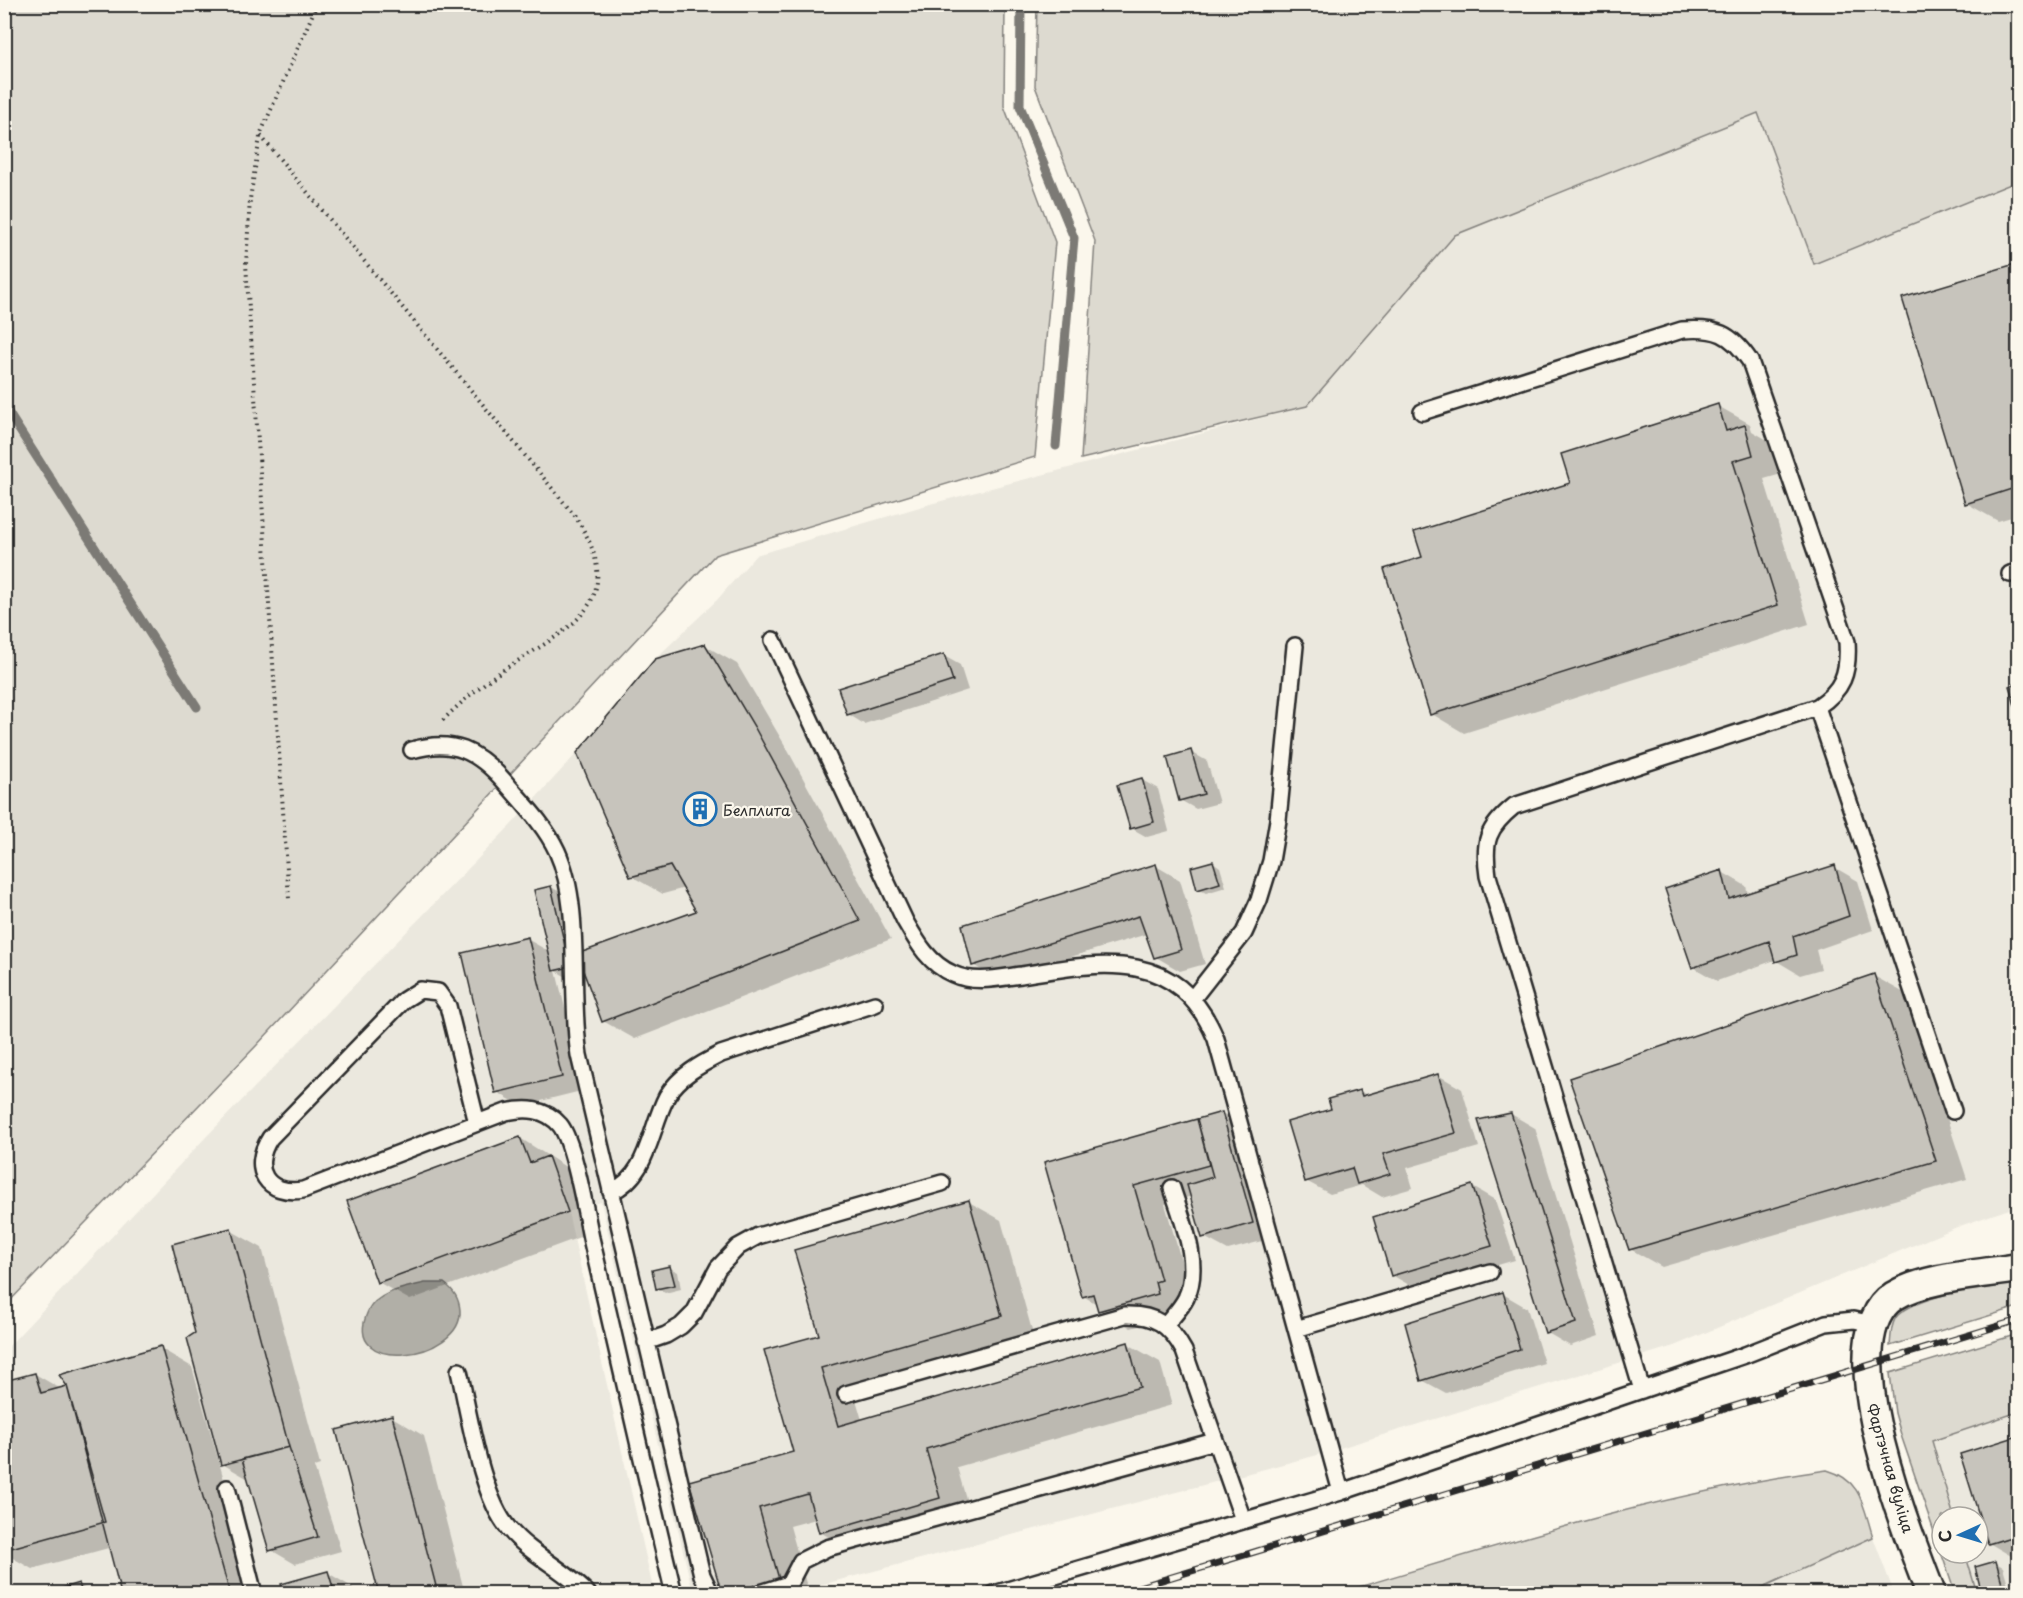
<svg xmlns="http://www.w3.org/2000/svg" width="2023" height="1598" viewBox="0 0 2023 1598" font-family="'Playpen Sans',sans-serif">
<rect width="100%" height="100%" fill="#fbf7ec"/>
<filter id="ink" filterUnits="userSpaceOnUse"><feTurbulence type="fractalNoise" baseFrequency=".0167" numOctaves="2"/><feDisplacementMap in="SourceGraphic" scale="12" xChannelSelector="R" yChannelSelector="G"/><feConvolveMatrix kernelMatrix="1 2 1 2 8 2 1 2 1" color-interpolation-filters="sRGB"/></filter>
<g filter="url(#ink)">
<path fill="#ebe8de" d="M 1758,113 L 1815,264 L 2018,181 L 2018,1206 L 1957,1227 L 1674,1346 L 1314,1456 L 790,1593 L 693,1593 L 601,1202 L 568,1212 L 654,1593 L 11,1593 L 4,1571 L 4,1351 L 205,1138 L 511,825 L 577,753 L 655,659 L 717,600 L 756,555 L 930,504 L 1307,406 L 1455,235 Z
M 2018,1412 L 2018,1593 L 1977,1593 L 1965,1553 L 1978,1553 L 1978,1517 L 1954,1517 L 1932,1441 Z
M 1873,1537 L 1894,1593 L 1750,1594 Z"/>
<path fill="#dddad0" stroke="#84827e" stroke-width="1.5" d="M 5,5 L 1005,5 L 1004,106 L 1055,242 L 1035,457 L 715,555 L 256,1046 L 5,1306 Z
M 1037,5 L 2018,5 L 2018,181 L 1814,264 L 1758,113 L 1455,235 L 1307,406 L 1081,459 L 1095,241 L 1035,86 Z
M 2018,1280 L 2018,1307 L 1890,1346 C 1891,1336 1891,1322 1898,1315 C 1922,1294 1987,1287 2018,1280 Z
M 2018,1334 L 2018,1412 L 1932,1441 L 1954,1517 L 1942,1517 L 1942,1553 L 1965,1553 L 1977,1593 L 1955,1593 L 1902,1438 L 1895,1413 L 1890,1373 Z
M 1827,1470 C 1862,1480 1863,1506 1873,1537 L 1750,1593 L 1339,1593 C 1500,1545 1660,1493 1827,1470 Z"/>
<path fill="#b1afa7" stroke="#7b7a75" stroke-width="1.5" d="M 425,1283 L 444,1283 C 454,1290 459,1298 460,1310 C 464,1360 338,1377 368,1311 C 378,1291 406,1288 425,1283 Z"/>
<path fill="#0003" d="M 2018,264 L 2018,515 L 1998,521 L 1966,503 L 1904,299 Z
M 1718,406 L 1750,424 L 1752,431 L 1776,445 L 1785,473 L 1764,479 L 1809,624 L 1464,733 L 1432,714 L 1424,558 L 1572,484 Z
M 704,645 L 737,664 L 786,747 L 891,939 L 635,1039 L 603,1021 L 587,976 L 570,979 L 556,971 L 585,1090 L 521,1106 L 497,1092 L 527,939 L 550,952 L 551,887 L 567,896 L 580,954 L 699,912 L 685,888 L 663,894 L 631,876 Z
M 944,656 L 960,665 L 968,690 L 864,724 L 848,714 Z
M 1191,752 L 1207,761 L 1219,803 L 1196,809 L 1180,800 Z
M 1142,780 L 1158,789 L 1169,831 L 1147,837 L 1131,828 Z
M 1213,862 L 1220,867 L 1226,887 L 1206,893 L 1198,889 Z
M 1156,866 L 1180,880 L 1205,964 L 1180,971 L 1156,957 L 1147,934 L 997,979 L 973,965 Z
M 1834,867 L 1858,881 L 1873,930 L 1816,950 L 1821,969 L 1800,975 L 1775,960 L 1717,981 L 1693,967 L 1722,872 L 1746,886 L 1748,894 Z
M 1874,976 L 1906,994 L 1967,1179 L 1662,1267 L 1630,1249 Z
M 1438,1075 L 1462,1089 L 1479,1147 L 1407,1168 L 1413,1188 L 1382,1197 L 1362,1185 L 1330,1194 L 1306,1181 L 1333,1110 L 1360,1091 L 1368,1096 Z
M 1222,1113 L 1246,1127 L 1277,1237 L 1228,1250 L 1204,1237 L 1192,1196 L 1165,1204 L 1192,1298 L 1186,1300 L 1190,1312 L 1131,1328 L 1099,1310 L 1097,1304 L 1083,1296 L 1046,1163 Z
M 1511,1114 L 1535,1128 L 1599,1336 L 1570,1346 L 1546,1332 Z
M 520,1138 L 580,1176 L 599,1230 L 410,1300 L 378,1282 Z
M 1471,1186 L 1495,1200 L 1515,1260 L 1416,1289 L 1392,1275 Z
M 969,1202 L 1001,1220 L 1033,1334 L 852,1386 L 862,1420 L 1128,1344 L 1160,1362 L 1172,1405 L 957,1467 L 971,1516 L 852,1550 L 820,1532 L 816,1519 L 790,1526 L 809,1594 L 723,1594 L 691,1482 L 795,1453 L 821,1336 Z
M 230,1230 L 262,1248 L 320,1465 L 314,1467 L 341,1551 L 295,1564 L 271,1550 L 250,1480 L 219,1462 L 256,1594 L 123,1594 L 112,1547 L 32,1569 L 4,1553 L 4,1383 L 35,1374 L 61,1389 L 160,1348 L 192,1367 L 219,1462 L 222,1461 L 197,1333 Z
M 670,1268 L 678,1272 L 681,1289 L 665,1293 L 657,1288 Z
M 1503,1294 L 1527,1308 L 1544,1363 L 1446,1393 L 1422,1380 Z
M 392,1417 L 424,1436 L 465,1594 L 380,1594 Z
M 2018,1437 L 2018,1560 L 1989,1543 L 1962,1455 Z
M 1996,1563 L 2003,1567 L 2011,1594 L 1984,1594 Z
M 328,1573 L 352,1587 L 354,1594 L 285,1594 Z
M 79,1585 L 95,1594 L 48,1594 Z"/>
<g fill="none" stroke-linecap="round" stroke-linejoin="round">
<path stroke="#7b7a75" stroke-width="9" d="M 1021,4 L 1020,106 L 1074,238 L 1056,446
M 4,406 L 197,707"/>
</g>
<path fill="#c7c4bc" stroke="#2b2b2b" stroke-width="1.5" d="M 2018,263 L 2018,487 L 1965,504 L 1902,298 Z
M 1718,404 L 1726,431 L 1745,425 L 1753,455 L 1733,461 L 1778,605 L 1430,715 L 1384,569 L 1422,557 L 1414,532 L 1570,483 L 1561,454 Z
M 705,644 L 755,728 L 860,921 L 602,1022 L 577,954 L 696,911 L 670,866 L 630,877 L 577,753 L 655,659 Z
M 944,654 L 953,681 L 847,715 L 838,688 Z
M 2018,683 L 2018,715 L 2009,686 Z
M 1191,750 L 1204,794 L 1179,801 L 1167,757 Z
M 1142,778 L 1154,822 L 1130,829 L 1117,785 Z
M 1213,861 L 1220,883 L 1197,890 L 1191,867 Z
M 1156,864 L 1181,950 L 1154,958 L 1139,916 L 972,966 L 962,925 Z
M 1835,865 L 1849,916 L 1793,936 L 1797,955 L 1775,962 L 1769,941 L 1692,968 L 1665,889 L 1722,870 L 1729,899 Z
M 551,886 L 570,967 L 553,971 L 534,890 Z
M 528,937 L 562,1077 L 495,1093 L 462,953 Z
M 1874,974 L 1936,1161 L 1629,1250 L 1569,1078 Z
M 1438,1074 L 1456,1133 L 1383,1154 L 1390,1174 L 1357,1184 L 1352,1168 L 1305,1182 L 1287,1122 L 1331,1109 L 1328,1099 L 1360,1090 L 1362,1096 Z
M 1222,1112 L 1253,1223 L 1202,1238 L 1187,1185 L 1213,1177 L 1197,1119 Z
M 1511,1113 L 1576,1323 L 1545,1333 L 1478,1120 Z
M 1197,1119 L 1209,1165 L 1134,1186 L 1161,1280 L 1155,1282 L 1158,1294 L 1098,1311 L 1093,1294 L 1082,1297 L 1044,1162 Z
M 520,1137 L 530,1163 L 548,1156 L 568,1212 L 377,1283 L 347,1201 Z
M 1472,1185 L 1492,1246 L 1391,1276 L 1373,1217 Z
M 969,1200 L 1002,1316 L 821,1368 L 838,1426 L 1128,1342 L 1140,1387 L 926,1449 L 940,1498 L 819,1533 L 808,1494 L 759,1508 L 779,1579 L 731,1594 L 722,1594 L 689,1481 L 793,1452 L 764,1350 L 819,1335 L 794,1250 Z
M 231,1228 L 289,1447 L 221,1465 L 187,1338 L 195,1333 L 172,1244 Z
M 670,1266 L 675,1285 L 656,1289 L 652,1270 Z
M 1503,1292 L 1520,1349 L 1421,1381 L 1405,1323 Z
M 161,1346 L 230,1594 L 121,1594 L 67,1386 L 59,1375 Z
M 35,1373 L 41,1393 L 67,1386 L 105,1522 L 4,1550 L 4,1381 Z
M 392,1415 L 438,1594 L 379,1594 L 336,1430 Z
M 2018,1436 L 2018,1551 L 2015,1552 L 2011,1537 L 1988,1544 L 1960,1454 Z
M 289,1447 L 318,1537 L 269,1551 L 242,1459 Z
M 1996,1561 L 2005,1594 L 1982,1594 L 1975,1567 Z
M 328,1571 L 335,1594 L 284,1594 L 281,1584 Z
M 79,1583 L 82,1594 L 43,1594 Z"/>
<g fill="none" stroke-linecap="round" stroke-linejoin="round">
<g stroke="#2b2b2b" stroke-width="20">
<path id="service" d="M 1422,412 L 1682,330 C 1716,327 1731,333 1750,361 L 1847,642 C 1849,673 1843,690 1817,707 L 1514,806 C 1487,828 1483,841 1488,876 L 1642,1390
M 2010,574 L 2018,572
M 773,640 L 905,921 C 917,942 929,964 953,974 C 974,984 999,978 1021,975 C 1101,962 1178,947 1216,1039 L 1341,1492
M 1817,707 L 1953,1111
M 412,750 C 453,738 478,751 505,782 C 523,803 545,825 557,851 C 583,908 569,992 579,1055 L 702,1575 L 711,1594
M 1193,998 L 1244,933 L 1259,900 L 1271,861 L 1278,820 L 1295,646
M 477,1123 L 448,1006 L 438,992 L 420,990 L 404,1000 L 270,1138 C 250,1169 267,1196 303,1190 L 506,1112 C 526,1108 545,1108 560,1125 C 574,1142 586,1214 591,1238 C 619,1357 645,1475 674,1594
M 611,1192 C 649,1175 649,1130 667,1096 C 679,1076 701,1064 721,1054 L 875,1004
M 1166,1325 C 1173,1316 1181,1308 1186,1298 C 1202,1264 1182,1220 1172,1188
M 1296,1329 L 1490,1272
M 646,1342 L 666,1335 L 681,1326 L 694,1313 L 718,1268 L 738,1247 L 758,1236 L 942,1183
M 459,1371 C 469,1413 481,1497 509,1529 C 531,1555 564,1569 588,1594
M 846,1394 L 1125,1315 C 1155,1314 1170,1325 1184,1351 L 1243,1520
M 227,1488 L 254,1594
M 789,1584 L 801,1561 L 827,1548 L 1215,1441
M 757,1594 L 789,1584 L 790,1594
M 994,1594 L 1341,1492 L 1745,1355 L 1826,1323 L 1854,1320 L 1873,1324"/>
</g>
<g stroke="#2b2b2b" stroke-width="33">
<path id="minor" d="M 1931,1594 C 1909,1535 1827,1339 1894,1296 C 1925,1277 1983,1274 2018,1268"/>
</g>
<path stroke="#2b2b2b" stroke-width="4" stroke-dasharray="1.5 4.5" stroke-linecap="butt" d="M 317,4 L 260,135 L 575,516 C 637,610 557,632 493,677 C 474,691 457,706 441,722
M 260,137 L 250,199 L 246,264 L 289,899"/>
<use href="#service" stroke="#fbf7ec" stroke-width="15"/>
<use href="#minor" stroke="#fbf7ec" stroke-width="28"/>
<g stroke="#2b2b2b" stroke-width="7">
<path id="rail" d="M 1116,1594 L 2018,1320"/>
</g>
<use href="#rail" stroke="#fbf7ec" stroke-width="4.5" stroke-dasharray="14" stroke-linecap="butt"/>
</g>
</g>
<defs>
<g id="building-ring" transform="scale(1.725)"><circle r="9.5" fill="#fbf7ec" stroke="#1f6fb2" stroke-width="1.5"/><path d="M-4-6H4V6H1V3H-1V6H-4ZM-2.5-4.3h1.7v1.8h-1.7ZM.8-4.3h1.7v1.8H.8ZM-2.5-1h1.7V.8h-1.7ZM.8-1h1.7V.8H.8Z" fill="#1f6fb2"/></g>
</defs>
<g fill-rule="evenodd">
<use href="#building-ring" x="700" y="809"/>
</g>
<g text-anchor="middle" dominant-baseline="central" stroke-width="4.5" stroke-linejoin="round" paint-order="stroke">
<g font-size="15" fill="#2b2b2b" stroke="#fbf7ec" text-anchor="start">
<text x="723" y="809">Белплита</text>
</g>
<g font-size="15" fill="#2b2b2b" stroke="#fbf7ec">
<text transform="translate(1891 1468) rotate(74)">Фартэчная вуліца</text>
</g>
</g>
<rect width="2023" height="1598" fill="none" stroke="#fbf7ec" stroke-width="24"/>
<rect x="12" y="12" width="1999" height="1574" fill="none" stroke="#2b2b2b" stroke-width="2" filter="url(#ink)"/>
<g transform="translate(1960 1535) rotate(266)"><circle r="28" fill="#fbf7ec" stroke="#a8a59f" stroke-width="1.5"/>
<path d="M0-4.5L10 22L0 15L-10 22Z" fill="#1f6fb2"/>
<text y="-9" font-size="16" font-weight="bold" text-anchor="middle" fill="#2b2b2b">С</text>
</g>
</svg>
